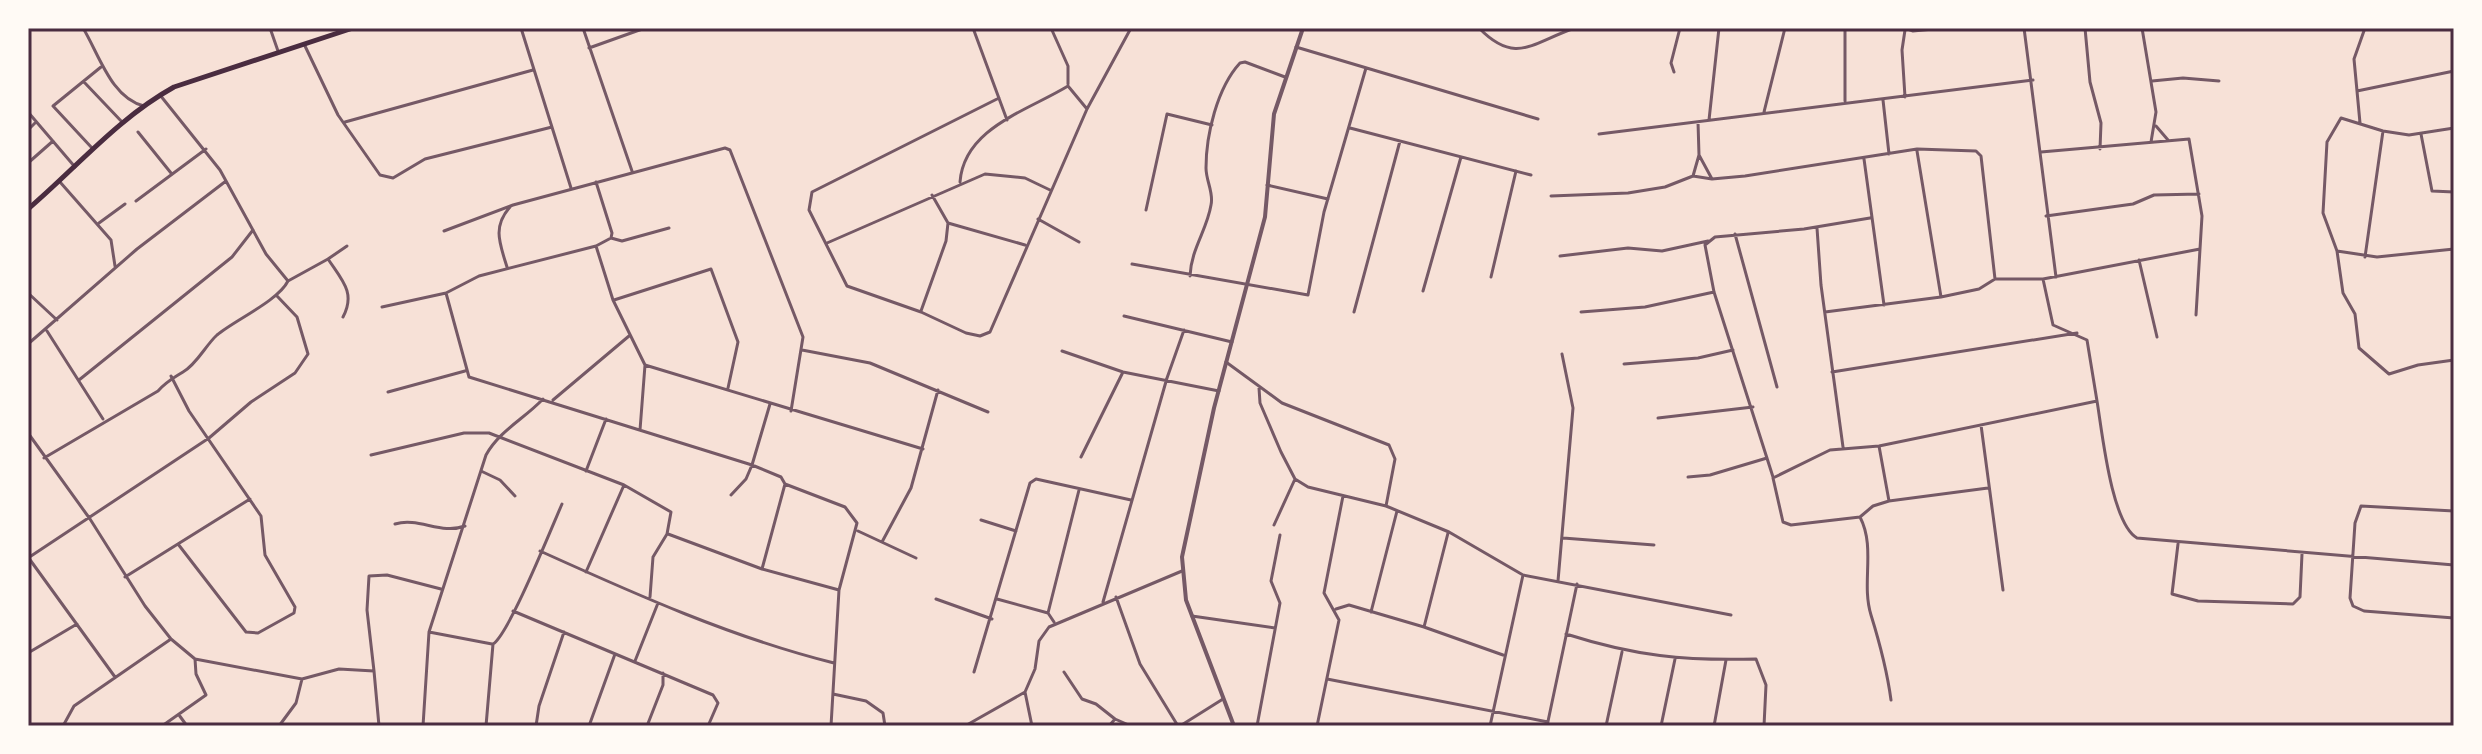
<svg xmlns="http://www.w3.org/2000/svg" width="2482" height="754" viewBox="0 0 2482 754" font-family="'PT Sans Narrow',sans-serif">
<rect width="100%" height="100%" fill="#f7e1d7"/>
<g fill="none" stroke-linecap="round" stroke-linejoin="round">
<path stroke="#755966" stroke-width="3" d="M 83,28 C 99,54 111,98 144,106
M 270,28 L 278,51
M 521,28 L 571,188
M 583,28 L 632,171
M 973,28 L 1007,120
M 1051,28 L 1068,66 L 1068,84
M 1479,28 C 1516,66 1533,42 1575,28
M 1845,28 L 1845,101
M 1905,28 L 1913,31 L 1943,28
M 2024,28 L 2056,277
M 2085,28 L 2090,82 L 2101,123 L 2100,149
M 2142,28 L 2156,112 L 2151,142
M 1905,30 L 1902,50 L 1905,97
M 305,46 L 338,115 L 380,175 L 393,178 L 425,159 L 552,127
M 1296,47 L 1538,119
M 589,48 L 645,28
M 1674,72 L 1671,63 L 1680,28
M 2152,81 L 2183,78 L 2219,81
M 84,82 L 123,123
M 2357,91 L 2454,71
M 999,98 L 812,192 L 809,210 L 847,286 L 921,312 L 966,333 L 980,336 L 990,332 L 1087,109 L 1131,28
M 1883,100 L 1889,154
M 28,112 L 75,167
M 1764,112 L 1785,28
M 1709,120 L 1719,28
M 345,122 L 533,70
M 2360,123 L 2354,59 L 2365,28
M 2156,126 L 2168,140
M 1350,128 L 1531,175
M 2454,128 L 2409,135 L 2383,131 L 2341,118 L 2327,142 L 2323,213 L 2337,251 L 2343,293 L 2355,314 L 2359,348 L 2389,374 L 2418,365 L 2454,360
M 28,130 L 36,122
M 138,132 L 171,173
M 1599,134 L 2033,80
M 2421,134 L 2432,191 L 2454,192
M 92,148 L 53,106 L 101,67
M 1917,151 L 1941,297
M 2041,152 L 2189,139 L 2202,216 L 2196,315
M 1699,155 L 1712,179
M 1864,159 L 1884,305
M 28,163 L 53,141
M 1693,176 L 1699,155 L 1698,122
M 60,182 L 111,240 L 115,266
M 596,182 L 612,233 L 611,238 L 596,246 L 613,300 L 645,365 L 640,430
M 960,182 C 964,128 1027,111 1068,86 L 1087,109
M 1267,185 L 1328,199
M 1551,196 L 1628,193 L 1665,187 L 1693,176 L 1712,179 L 1745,176 L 1917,149 L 1976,151 L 1981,156 L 1995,279
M 136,201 L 206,149
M 1146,210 L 1167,114 L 1212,125
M 2046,216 L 2133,204 L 2154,195 L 2199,194
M 1038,219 L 1079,242
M 99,223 L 125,204
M 948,223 L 1025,245
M 1817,228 L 1821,285 L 1843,447
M 444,231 L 513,205 L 725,148 L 730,150 L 803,337 L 791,411
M 1735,234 L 1777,387
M 611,238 L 622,241 L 669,228
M 827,243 L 985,174 L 1025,178 L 1050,190
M 2337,251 L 2377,257 L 2454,249
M 1560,256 L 1628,248 L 1662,251 L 1708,241
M 2365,257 L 2383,131
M 328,259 L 347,246
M 2139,260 L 2157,337
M 1132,264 L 1308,295 L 1324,212 L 1366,68
M 507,267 C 500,244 492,227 510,207
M 1190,276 C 1191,249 1207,230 1211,205 C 1214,193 1206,181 1206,168 C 1206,135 1217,88 1240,63 L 1245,62 L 1285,77
M 1491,277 L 1516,171
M 2043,279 L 2053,325 L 2087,340 L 2097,401
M 288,281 L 328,259 C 342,280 356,293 343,317
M 1423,291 L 1461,157
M 28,293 L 57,320
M 446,293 L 469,377 L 752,465 L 746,479 L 731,495
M 614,300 L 711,269 L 738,342 L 728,388
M 382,307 L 446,293 L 479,276 L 596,246
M 921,311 L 946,241 L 948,223 L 932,195
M 1354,312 L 1400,141
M 1581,312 L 1645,307 L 1714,292
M 1825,312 L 1941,297 L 1979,289 L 1995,279 L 2043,279 L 2200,249
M 1124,316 L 1232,342
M 47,331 L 103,419
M 28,344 L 137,249 L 226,181
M 802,350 L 870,363 L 988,412
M 1062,351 L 1123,372 L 1219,391
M 1226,362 L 1282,403 L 1389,445 L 1395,459 L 1386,506
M 1624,364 L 1698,358 L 1733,350
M 645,365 L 923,449
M 1832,372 L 2077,333
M 171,376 L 189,411 L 261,516 L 265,555 L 295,607 L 294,613 L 258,633 L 246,632 L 178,544
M 79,380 L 232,257 L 253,230
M 1259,388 L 1260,403 L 1281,452 L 1295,479 L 1308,487 L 1386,506 L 1449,532 L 1523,575 L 1731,615
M 388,392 L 465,371
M 553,400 L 629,336
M 770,404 L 752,465 L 781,477 L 785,484 L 845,507 L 857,523 L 839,590 L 831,726
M 1658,418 L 1753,407
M 1981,425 L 2003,590
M 28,433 L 90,519 L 145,606 L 171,639 L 195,659 L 302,679 L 339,669 L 374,671 L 367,610 L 369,576 L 387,575 L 441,589
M 1879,446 L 1889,501
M 371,455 L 464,433 L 489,433 L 624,485 L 671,512 L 667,534 L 653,557 L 650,597
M 1081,457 L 1123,372
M 44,458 L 158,391 C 167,381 172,379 183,372 C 197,364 205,346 217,335 C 235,320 278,301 288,281 L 266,254 L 220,170 L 160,95
M 481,471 L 500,480 L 515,496
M 586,471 L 606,419
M 1688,477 L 1710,475 L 1767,458
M 1773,477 L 1714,292 L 1705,245 L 1715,237 L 1804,229 L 1870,218
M 785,484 L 762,569 L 839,590
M 1988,488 L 1889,501 L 1873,506 L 1860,517 L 1791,525 L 1783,522 L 1773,478 L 1830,450 L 1879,446 L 2097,401 C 2102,430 2111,523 2137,538 L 2454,565
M 2454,511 L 2361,506 L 2355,523 L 2350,598 L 2353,606 L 2364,611 L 2454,618
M 1860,517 C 1876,548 1861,583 1871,615 C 1880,644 1887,670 1891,700
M 981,520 L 1016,531
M 395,524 C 419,517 441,535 465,526
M 1274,525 L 1295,479
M 858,531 L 916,558
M 668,534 L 762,569
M 1563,538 L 1654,545
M 882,542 L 911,488 L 938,390
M 2178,544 L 2172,594 L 2198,601 L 2293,604 L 2300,597 L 2302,554
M 540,551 C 635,594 733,638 834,663
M 28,557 L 115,677
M 28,558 L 209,438 L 251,402 L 295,373 L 308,354 L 297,317 L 277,296
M 586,572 L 624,485
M 125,577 L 250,499
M 1558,581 L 1573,408 L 1562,354
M 1116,597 L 1140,664 L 1178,726
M 936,599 L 992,619
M 997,599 L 1048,613 L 1054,622
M 1103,602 L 1167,378 L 1184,330
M 1336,609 L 1349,605 L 1424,627 L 1448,533
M 513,611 L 713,695 L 718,703 L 708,726
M 1371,612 L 1397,511
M 1048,613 L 1079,490
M 1192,616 L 1275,628
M 1424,627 L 1503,655
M 429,632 L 492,644
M 1566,634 C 1635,656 1684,661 1756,659 L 1766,685 L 1764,726
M 28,653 L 77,624
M 635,661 L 658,603
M 374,671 L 379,726
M 974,672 L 1030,483 L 1036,479 L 1131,500
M 1064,672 L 1082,699 L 1096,704 L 1115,719
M 1327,679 L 1548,722
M 833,694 L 866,701 L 883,713 L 885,726
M 179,715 L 187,726
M 63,726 L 74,706 L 171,639
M 162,726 L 206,695 L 196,674 L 195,659
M 279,726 L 296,703 L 302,679
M 423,726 L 429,632 L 486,455 C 499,431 524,419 543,399
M 486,726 L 493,644 C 509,634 551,529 562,504
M 536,726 L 539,706 L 564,632
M 589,726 L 615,654
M 647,726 L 663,685 L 663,673
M 965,726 L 1025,692
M 1032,726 L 1025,692 L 1035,669 L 1039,641 L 1049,627 L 1182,571
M 1109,726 L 1115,719 L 1131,726
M 1180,726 L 1223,699
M 1257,726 L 1280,603 L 1271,581 L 1280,535
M 1317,726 L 1339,620 L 1324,593 L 1343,496
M 1490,726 L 1523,575
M 1547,726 L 1577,584
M 1606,726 L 1622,652
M 1661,726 L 1675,659
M 1714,726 L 1726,660"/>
<path stroke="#755966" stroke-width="4" d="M 1234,726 L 1186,600 L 1182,557 L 1214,408 L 1265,217 L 1274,114 L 1303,28"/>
<path stroke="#4a2c40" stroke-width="5" d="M 28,209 C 76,168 118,118 174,87 L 353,28"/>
</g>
<rect width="2482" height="754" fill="none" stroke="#fffaf5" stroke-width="60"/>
<rect x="30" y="30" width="2422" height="694" fill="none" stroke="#4a2c40" stroke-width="3"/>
</svg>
